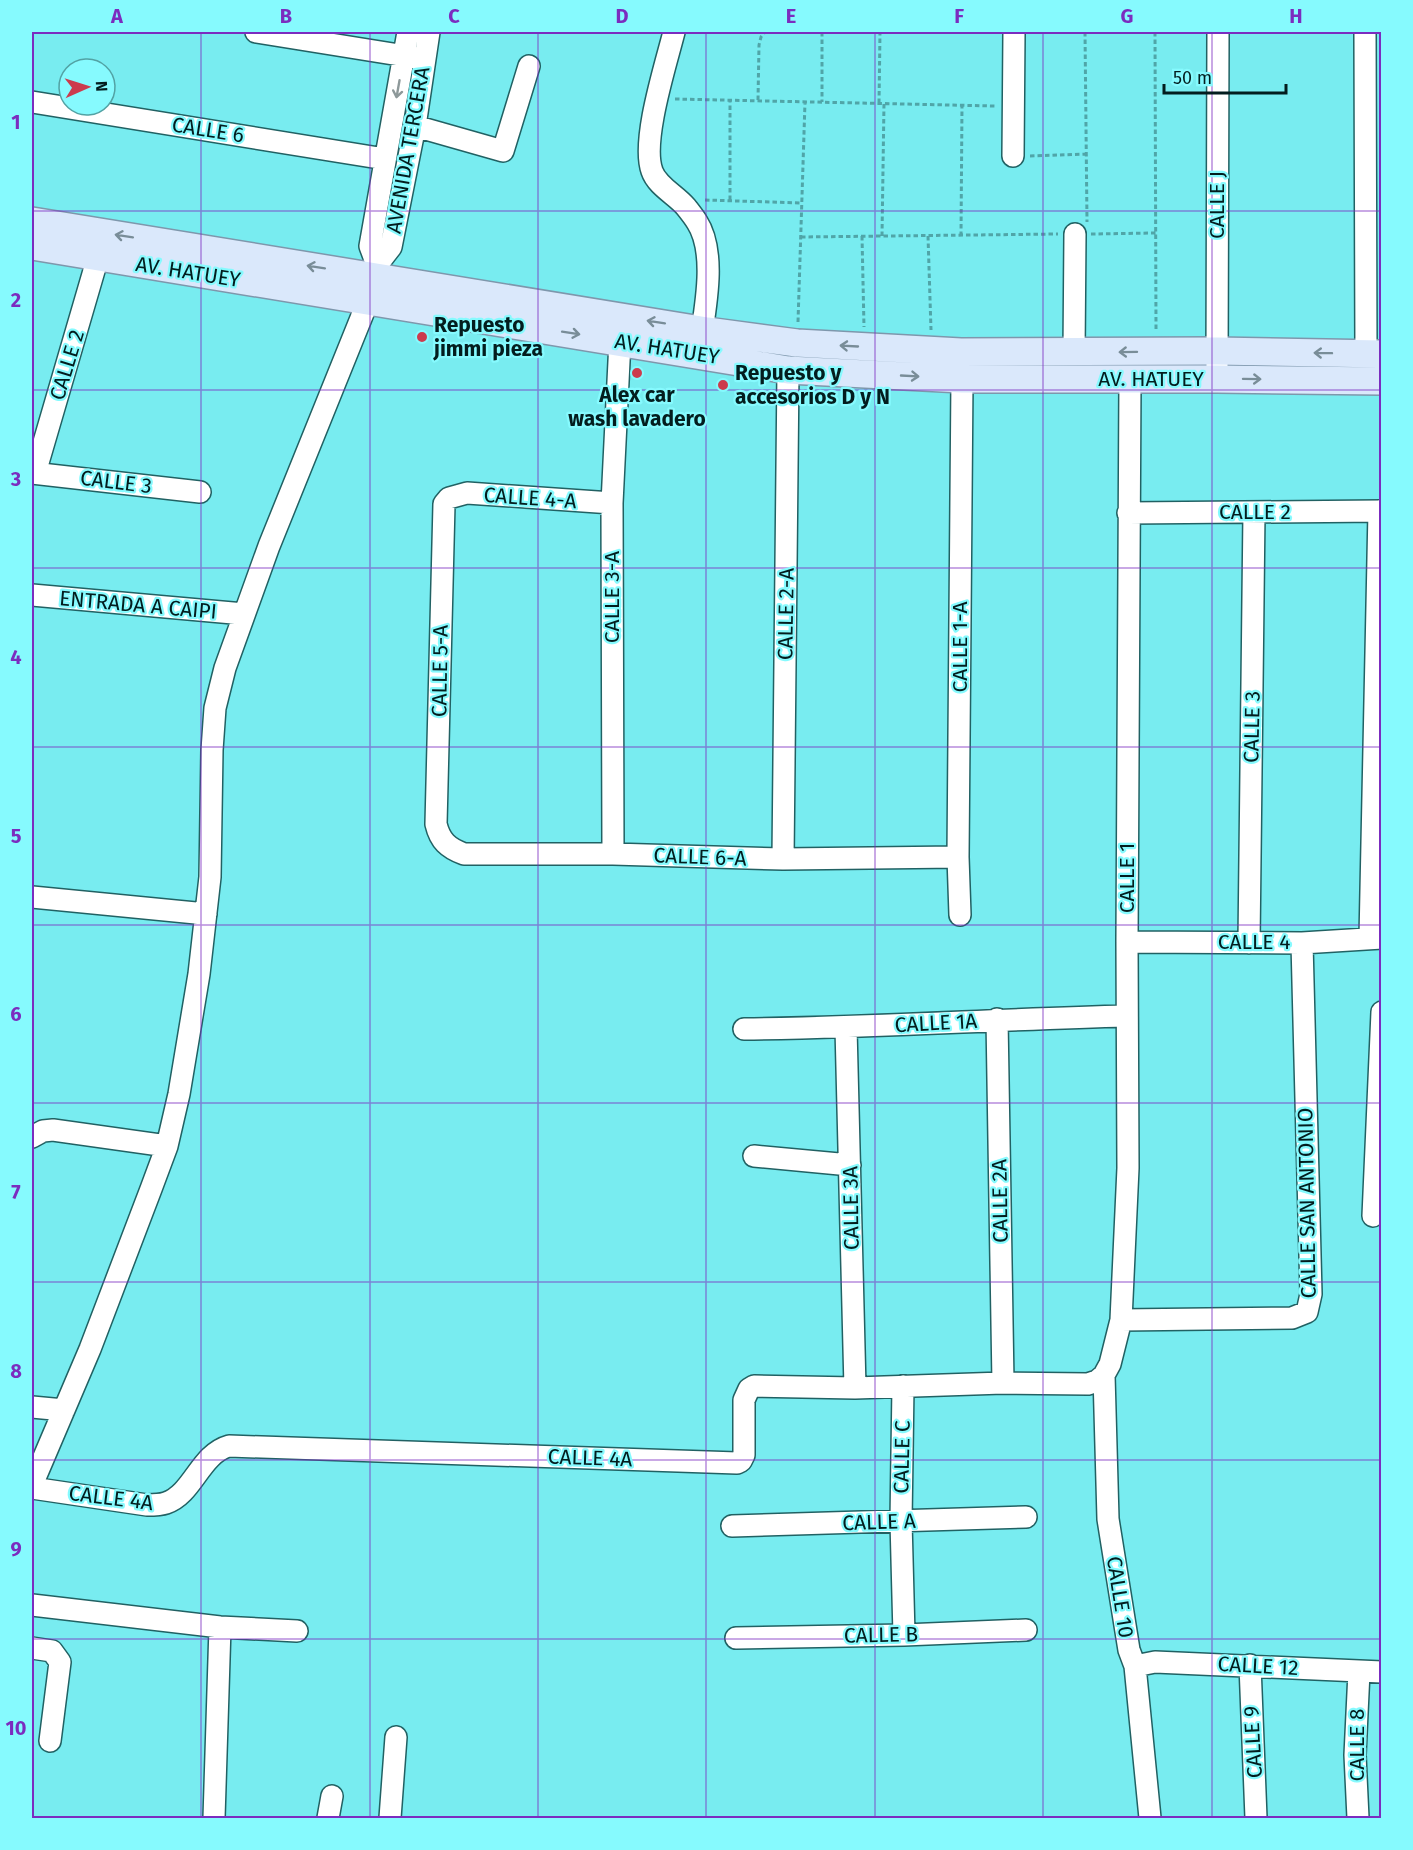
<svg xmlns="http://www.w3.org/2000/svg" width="1413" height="1850" viewBox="0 0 1413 1850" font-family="'Fira Sans',sans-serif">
<rect width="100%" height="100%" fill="#78ecf0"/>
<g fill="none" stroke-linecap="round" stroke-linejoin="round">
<g stroke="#216163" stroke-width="24">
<path id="minor" d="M 256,32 L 418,58
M 674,32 C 666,64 641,141 652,171 C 657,186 676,195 686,207 C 690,212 694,217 697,222 C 717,253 705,309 700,344
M 1365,32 L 1366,353
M 32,102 L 385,159
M 415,126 L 503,151 L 529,66
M 1013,156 L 1014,32
M 377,265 L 370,246 L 408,32
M 374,276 L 377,265 L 391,247 L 415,126 L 429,32
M 1074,353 L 1075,234
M 1217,367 L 1218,32
M 32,473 L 200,492
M 35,473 L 98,257
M 612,503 L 467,493 L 449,498 L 444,504 L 436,824 C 440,841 448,848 464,854 L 613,854 L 783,859 L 958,857
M 1128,513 L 1382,511
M 32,595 L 244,614
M 613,854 L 612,503 L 620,341
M 783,859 L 788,370
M 32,897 L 206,914
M 960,915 L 958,857 L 962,379
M 1370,938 L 1379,511
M 1127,942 L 1302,943 L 1382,938
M 1249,943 L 1254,512
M 997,1019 L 1003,1383
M 846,1028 L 855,1388
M 744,1029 C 872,1028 999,1019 1127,1016
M 32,1137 L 43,1131 L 53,1130 L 167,1146
M 754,1156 L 850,1165
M 1373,1216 L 1382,1012
M 1121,1320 L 1292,1318 L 1307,1312 L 1311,1294 L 1302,943
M 1104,1375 L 1108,1519 L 1129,1650 L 1135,1666 L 1150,1818
M 903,1386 L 901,1521 L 904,1635
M 32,1407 L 64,1410
M 32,1485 L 90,1349 L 151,1189 L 167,1146 L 179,1094 L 199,974 L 210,877 L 212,750 L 215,708 L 225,668 L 269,546 L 368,301
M 32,1488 L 147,1505 C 153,1505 160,1505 166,1503 C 193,1494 200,1454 229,1446 L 737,1463 L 741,1461 L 744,1455 L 744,1400 L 749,1389 L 754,1386 L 855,1388 L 1003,1383 L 1088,1384 L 1097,1381 L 1104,1375 L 1110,1364 L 1121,1320 L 1128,1168 L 1127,942 L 1130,379
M 732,1526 L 1026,1517
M 32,1605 L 220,1627 L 297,1631
M 736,1638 L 904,1635 L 1026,1630
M 32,1648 L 52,1651 L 60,1662 L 50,1741
M 1250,1665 L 1256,1818
M 1135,1666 L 1155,1662 L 1382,1672
M 214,1818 L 220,1627
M 328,1818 L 332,1796
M 390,1818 L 396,1737
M 1358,1818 L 1355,1755 L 1359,1672"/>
</g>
<g stroke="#7e97ac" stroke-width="30">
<path id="major" d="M 32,221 L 707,331 L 797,343 L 961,352 L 1217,351 L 1382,354
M 32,246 L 788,370 L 962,379 L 1217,379 L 1382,381"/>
</g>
<path stroke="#50a5a8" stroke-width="3" stroke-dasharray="4.5 3" stroke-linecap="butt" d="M 822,32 L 822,102
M 1085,32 L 1087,222
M 1155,32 L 1156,330
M 675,99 L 995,106
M 758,100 L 759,45 L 761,37 L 765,32
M 879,103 L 880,32
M 1030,156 L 1086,154
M 705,200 L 802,203
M 730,200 L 730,100
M 1091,234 L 1156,233
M 862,236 L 864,327
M 882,236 L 884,103
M 928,236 L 931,330
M 961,236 L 962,105
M 801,237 L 1058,234
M 798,322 L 805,102"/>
<use href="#minor" stroke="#fff" stroke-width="21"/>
<use href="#major" stroke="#dae8fb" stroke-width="27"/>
</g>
<defs><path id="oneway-shaft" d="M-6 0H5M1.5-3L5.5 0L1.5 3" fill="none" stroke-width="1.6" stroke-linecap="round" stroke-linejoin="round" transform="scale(1.5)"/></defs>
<use stroke="#8e999a" href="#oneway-shaft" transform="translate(398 89) rotate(100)"/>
<g stroke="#798d98">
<use href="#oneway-shaft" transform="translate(124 236) rotate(-171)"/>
<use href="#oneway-shaft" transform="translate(316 267) rotate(-171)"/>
<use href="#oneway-shaft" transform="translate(656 322) rotate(-171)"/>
<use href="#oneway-shaft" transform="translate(571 333) rotate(9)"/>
<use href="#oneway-shaft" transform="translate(849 346) rotate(-177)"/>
<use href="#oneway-shaft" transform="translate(1128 352) rotate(179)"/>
<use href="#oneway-shaft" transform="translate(1323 353) rotate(-179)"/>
<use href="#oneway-shaft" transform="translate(910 376) rotate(3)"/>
<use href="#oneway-shaft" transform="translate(1252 379) rotate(1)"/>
</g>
<path fill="none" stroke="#7b2cbf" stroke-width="1.5" stroke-opacity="0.55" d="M 201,32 L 201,1818M 370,32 L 370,1818M 538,32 L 538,1818M 706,32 L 706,1818M 875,32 L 875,1818M 1043,32 L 1043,1818M 1212,32 L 1212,1818M 32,211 L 1382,211M 32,390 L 1382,390M 32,568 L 1382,568M 32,747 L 1382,747M 32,925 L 1382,925M 32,1103 L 1382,1103M 32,1282 L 1382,1282M 32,1460 L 1382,1460M 32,1639 L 1382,1639"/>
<g fill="#cc3b4d" stroke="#86fafe" stroke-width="2">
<circle cx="422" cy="337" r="6"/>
<circle cx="637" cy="373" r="6"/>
<circle cx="723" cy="385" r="6"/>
</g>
<g text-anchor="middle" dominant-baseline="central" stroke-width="4.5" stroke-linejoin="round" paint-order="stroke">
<g font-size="21" fill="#031d1e" stroke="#86fafe">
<text transform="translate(208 130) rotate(9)">CALLE 6</text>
<text transform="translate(408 150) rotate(-80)">AVENIDA TERCERA</text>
<text transform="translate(1217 205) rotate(-90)">CALLE J</text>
<text transform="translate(188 272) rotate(9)">AV. HATUEY</text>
<text transform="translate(667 349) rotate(9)">AV. HATUEY</text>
<text transform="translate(67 365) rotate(-73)">CALLE 2</text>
<text x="1151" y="379">AV. HATUEY</text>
<text transform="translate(116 482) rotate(7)">CALLE 3</text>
<text transform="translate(530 498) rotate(4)">CALLE 4-A</text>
<text x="1255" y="512">CALLE 2</text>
<text transform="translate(612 597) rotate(-90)">CALLE 3-A</text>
<text transform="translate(138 605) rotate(5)">ENTRADA A CAIPI</text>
<text transform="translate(786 614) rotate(-89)">CALLE 2-A</text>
<text transform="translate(960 647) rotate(-90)">CALLE 1-A</text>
<text transform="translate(440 671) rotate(-89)">CALLE 5-A</text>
<text transform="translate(1252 727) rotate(-89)">CALLE 3</text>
<text transform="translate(700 857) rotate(2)">CALLE 6-A</text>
<text transform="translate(1127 878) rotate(-90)">CALLE 1</text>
<text x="1254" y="942">CALLE 4</text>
<text transform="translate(936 1023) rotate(-3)">CALLE 1A</text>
<text transform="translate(1000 1201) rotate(-91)">CALLE 2A</text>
<text transform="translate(1307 1203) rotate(-91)">CALLE SAN ANTONIO</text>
<text transform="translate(851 1208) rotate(-91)">CALLE 3A</text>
<text transform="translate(902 1457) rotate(-89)">CALLE C</text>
<text transform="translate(590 1458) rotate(2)">CALLE 4A</text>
<text transform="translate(111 1498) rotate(7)">CALLE 4A</text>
<text transform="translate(879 1522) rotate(-2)">CALLE A</text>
<text transform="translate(1120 1597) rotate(81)">CALLE 10</text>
<text transform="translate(881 1635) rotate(-1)">CALLE B</text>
<text transform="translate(1258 1666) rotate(3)">CALLE 12</text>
<text transform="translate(1253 1742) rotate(-93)">CALLE 9</text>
<text transform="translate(1357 1745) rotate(-90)">CALLE 8</text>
</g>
<g font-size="21" font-weight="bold" fill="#031d1e" stroke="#86fafe" text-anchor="start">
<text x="434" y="325">Repuesto<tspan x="434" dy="24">jimmi pieza</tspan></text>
<text x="735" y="373">Repuesto y<tspan x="735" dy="24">accesorios D y N</tspan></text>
<text x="637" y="395" text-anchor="middle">Alex car<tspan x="637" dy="24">wash lavadero</tspan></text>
</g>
</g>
<rect width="1413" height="1850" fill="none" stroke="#86fafe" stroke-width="66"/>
<g transform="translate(87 87) rotate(87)"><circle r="28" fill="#86fafe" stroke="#52a2a4" stroke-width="1.5"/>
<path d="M0-4.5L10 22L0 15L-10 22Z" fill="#cc3b4d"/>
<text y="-9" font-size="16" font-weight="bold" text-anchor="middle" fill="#031d1e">N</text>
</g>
<path d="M1164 84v9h122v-9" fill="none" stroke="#031d1e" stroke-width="3"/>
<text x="1173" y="84" font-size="18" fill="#031d1e" stroke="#86fafe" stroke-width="4.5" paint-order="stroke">50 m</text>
<rect x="33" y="33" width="1347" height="1784" fill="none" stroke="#7b2cbf" stroke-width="2"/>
<g font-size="20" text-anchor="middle" font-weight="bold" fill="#7b2cbf">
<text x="117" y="23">A</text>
<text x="286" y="23">B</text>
<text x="454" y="23">C</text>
<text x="622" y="23">D</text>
<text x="791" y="23">E</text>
<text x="959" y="23">F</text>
<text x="1127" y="23">G</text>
<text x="1296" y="23">H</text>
<text x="16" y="129">1</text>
<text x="16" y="307">2</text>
<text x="16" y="486">3</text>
<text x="16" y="664">4</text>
<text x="16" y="843">5</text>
<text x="16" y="1021">6</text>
<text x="16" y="1199">7</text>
<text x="16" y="1378">8</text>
<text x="16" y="1556">9</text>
<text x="16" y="1735">10</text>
</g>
</svg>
